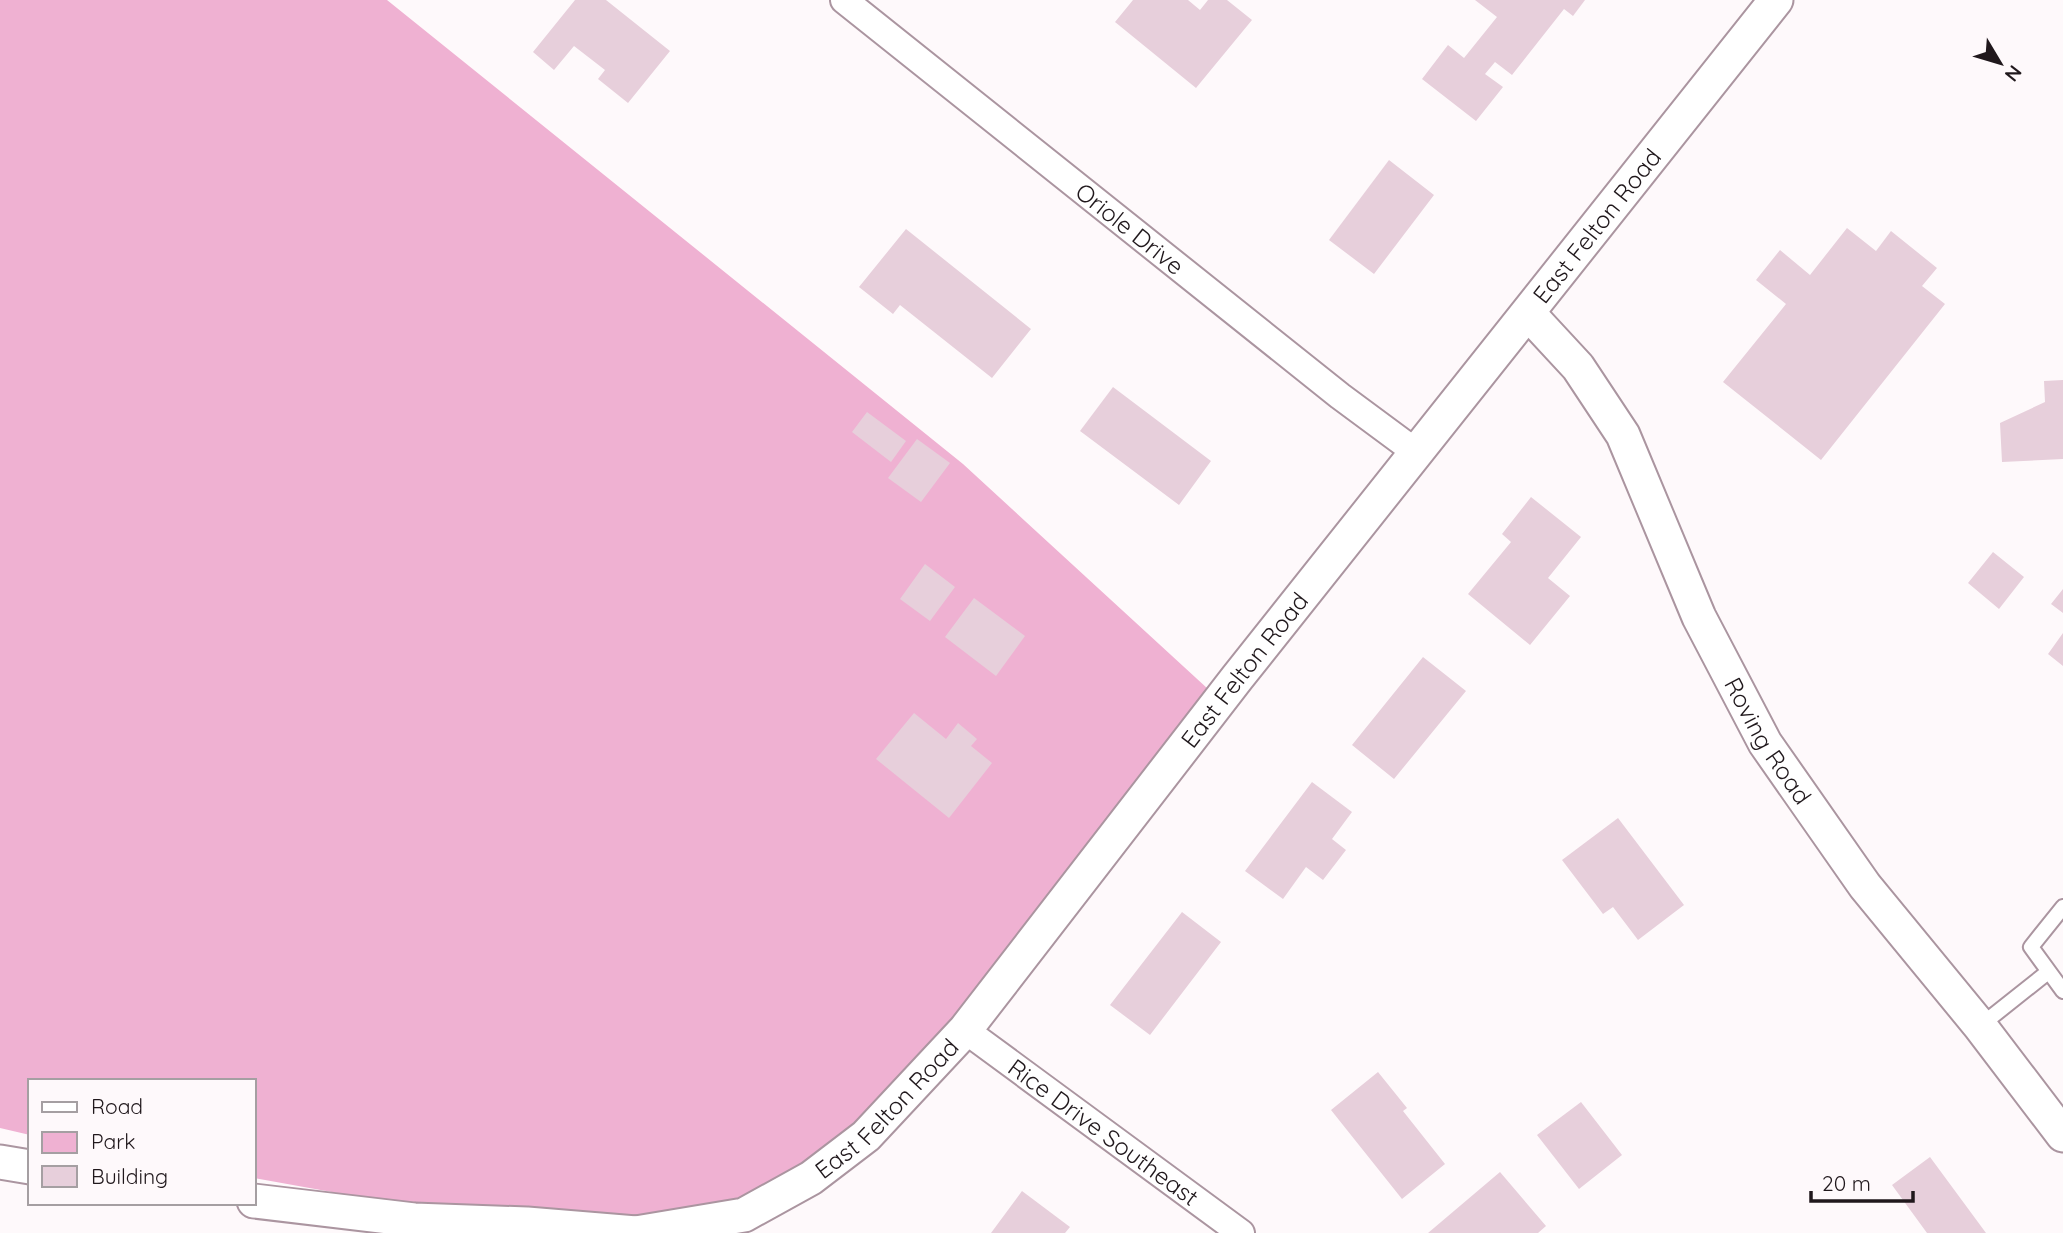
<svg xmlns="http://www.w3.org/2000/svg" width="2063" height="1233" viewBox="0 0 2063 1233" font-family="Quicksand,sans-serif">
<rect width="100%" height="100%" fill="#fef9fb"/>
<path fill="#efb1d2" d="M 0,0 L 387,0 L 963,464 L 1220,700 L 965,1030 L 779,1194 L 682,1225 L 504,1223 L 254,1178 L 254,1081 L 30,1081 L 30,1135 L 0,1128 Z"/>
<path fill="#e7cfdb" d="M 575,0 L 606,0 L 670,51 L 628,103 L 598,79 L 605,70 L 574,46 L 554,70 L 533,52 Z
M 1133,0 L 1188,0 L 1200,10 L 1208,0 L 1227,0 L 1252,20 L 1196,88 L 1115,22 Z
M 1475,0 L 1585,0 L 1573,16 L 1564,9 L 1512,75 L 1495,62 L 1485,74 L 1503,87 L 1476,121 L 1422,79 L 1448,45 L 1464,58 L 1497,17 Z
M 1389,160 L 1434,195 L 1374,274 L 1329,240 Z
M 1847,228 L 1876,251 L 1891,231 L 1937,268 L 1922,286 L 1945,304 L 1821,460 L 1723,382 L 1786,304 L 1756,280 L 1780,250 L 1810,275 Z
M 906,229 L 1031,329 L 992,378 L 900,305 L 893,314 L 859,287 Z
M 2063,380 L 2063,459 L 2002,462 L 2000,423 L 2045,402 L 2044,381 Z
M 1113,387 L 1211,461 L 1179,505 L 1080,431 Z
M 867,412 L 906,441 L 891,462 L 852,432 Z
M 917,439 L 950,463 L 921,502 L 888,478 Z
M 1531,497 L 1581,537 L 1548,578 L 1570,596 L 1530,645 L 1468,594 L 1511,542 L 1502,534 Z
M 1993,552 L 2024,577 L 1999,609 L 1968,583 Z
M 925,564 L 955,587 L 930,621 L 900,599 Z
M 2063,589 L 2063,613 L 2051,604 Z
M 974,598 L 1025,636 L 996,676 L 945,637 Z
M 2063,633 L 2063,666 L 2048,654 Z
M 1423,657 L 1466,691 L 1394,779 L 1352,745 Z
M 914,713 L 946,739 L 958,723 L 977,739 L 971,746 L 992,763 L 949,818 L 876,759 Z
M 1312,782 L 1352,812 L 1332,839 L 1346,850 L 1323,880 L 1306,867 L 1283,899 L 1245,871 Z
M 1618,818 L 1684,905 L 1638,940 L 1613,907 L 1603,914 L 1562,860 Z
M 1182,912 L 1221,942 L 1150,1035 L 1110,1005 Z
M 1378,1072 L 1407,1108 L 1403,1111 L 1445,1164 L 1402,1199 L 1331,1110 Z
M 1581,1102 L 1622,1155 L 1579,1189 L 1537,1135 Z
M 1930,1157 L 1986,1233 L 1927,1233 L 1892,1185 Z
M 1500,1172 L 1546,1226 L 1538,1233 L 1428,1233 Z
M 1022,1191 L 1070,1227 L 1065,1233 L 991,1233 Z"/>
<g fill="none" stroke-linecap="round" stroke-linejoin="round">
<g stroke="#ab95a0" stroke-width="18">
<path id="service" d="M 2063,907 L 2031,947 L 2063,991
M 1980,1026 L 2048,972"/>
</g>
<g stroke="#ab95a0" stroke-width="30">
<g id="minor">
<path id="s1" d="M 844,0 L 1340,396 L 1417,453"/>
<path id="s2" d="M 965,1030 L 1241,1233"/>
</g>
</g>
<g stroke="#ab95a0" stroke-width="37">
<g id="tertiary">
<path id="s3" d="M 1528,313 L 1578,367 L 1623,435 L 1699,617 L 1765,743 L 1865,886 L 1980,1026 L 2063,1135"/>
<path d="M 0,1162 L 30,1167"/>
<path d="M 254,1201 L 414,1220 L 527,1224 L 636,1233"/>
<path id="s4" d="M 636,1233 L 744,1215 L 811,1178 L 866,1136 L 965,1030 L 1237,678 L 1776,0"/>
</g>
</g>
<use href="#service" stroke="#fff" stroke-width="14"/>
<use href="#minor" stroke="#fff" stroke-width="26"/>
<use href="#tertiary" stroke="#fff" stroke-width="33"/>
</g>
<g text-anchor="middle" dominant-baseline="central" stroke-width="5" stroke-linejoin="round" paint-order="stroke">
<g font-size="24" fill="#20181c" stroke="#fef9fb">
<text stroke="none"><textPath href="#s4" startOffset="1423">East Felton Road</textPath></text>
<text stroke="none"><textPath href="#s1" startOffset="366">Oriole Drive</textPath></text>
<text stroke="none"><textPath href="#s4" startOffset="856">East Felton Road</textPath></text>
<text stroke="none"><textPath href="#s3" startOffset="494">Roving Road</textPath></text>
<text stroke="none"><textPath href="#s4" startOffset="289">East Felton Road</textPath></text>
<text stroke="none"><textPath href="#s2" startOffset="172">Rice Drive Southeast</textPath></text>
</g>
</g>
<rect x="28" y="1079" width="228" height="126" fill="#fef9fb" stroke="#a59fa2" stroke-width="2"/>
<rect x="42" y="1102" width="35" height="10" fill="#ffffff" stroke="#a59fa2" stroke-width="2"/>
<text x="91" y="1114" font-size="21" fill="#20181c">Road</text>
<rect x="42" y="1132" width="35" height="21" fill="#efb1d2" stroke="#a59fa2" stroke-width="2"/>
<text x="91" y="1149" font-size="21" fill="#20181c">Park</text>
<rect x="42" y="1166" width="35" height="21" fill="#e7cfdb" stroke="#a59fa2" stroke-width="2"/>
<text x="91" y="1184" font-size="21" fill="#20181c">Building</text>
<g transform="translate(2000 63) rotate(128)" stroke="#fef9fb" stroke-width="5" paint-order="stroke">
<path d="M0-5L12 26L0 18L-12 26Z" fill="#20181c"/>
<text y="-10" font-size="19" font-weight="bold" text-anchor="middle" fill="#20181c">N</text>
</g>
<path d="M1811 1191v10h102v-10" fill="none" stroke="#20181c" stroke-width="3.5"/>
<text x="1822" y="1191" font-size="21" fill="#20181c" stroke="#fef9fb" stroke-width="5" paint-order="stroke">20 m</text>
</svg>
